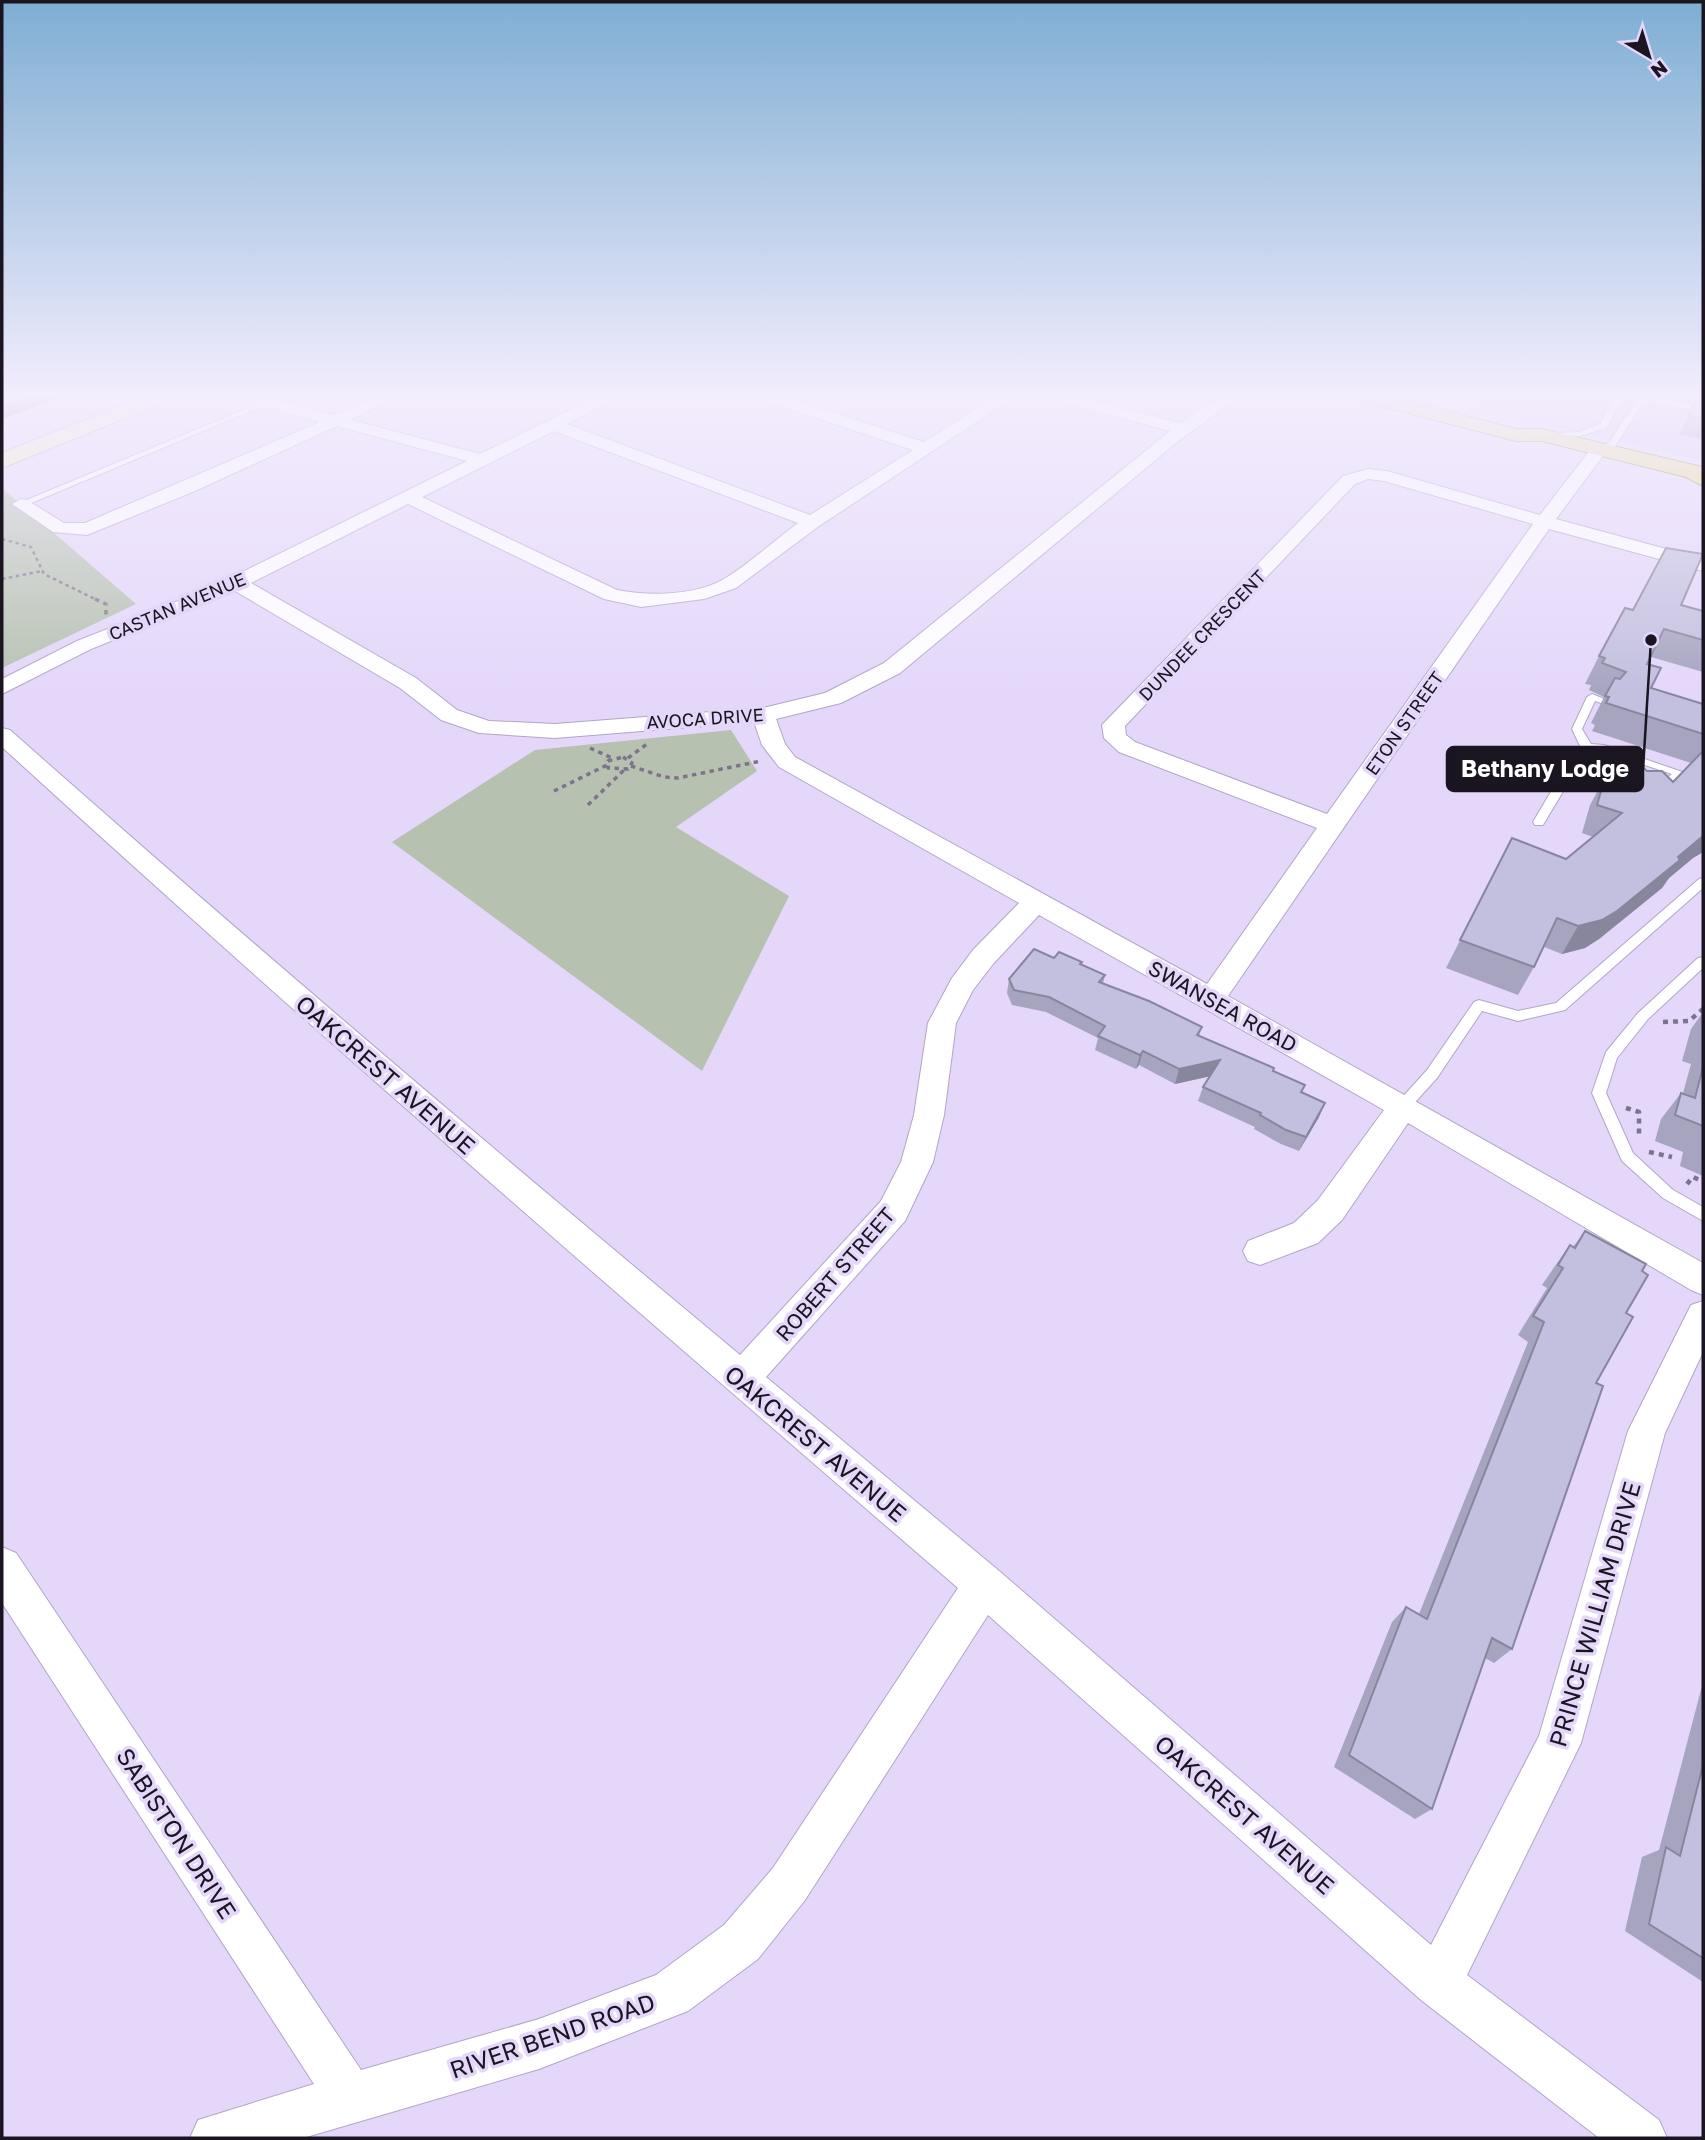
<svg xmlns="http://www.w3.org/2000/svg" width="1705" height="2140" viewBox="0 0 1705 2140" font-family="'Golos Text',sans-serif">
<rect width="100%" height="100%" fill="#e4d7fa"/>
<path fill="#d9c8f2" d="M 1430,394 L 1703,394 L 1703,461 L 1512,417 Z"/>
<path fill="#b6c1b0" d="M 2,488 L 136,604 L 2,668 Z
M 731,730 L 757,771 L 676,827 L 789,896 L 702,1071 L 392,842 L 535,750 Z"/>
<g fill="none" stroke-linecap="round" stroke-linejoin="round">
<g stroke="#b2a5c6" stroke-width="2">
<path id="lane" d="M 282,394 L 292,394 L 24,506 L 17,504 Z
M 1624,394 L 1637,394 L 1703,408 L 1703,412 L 1643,399 L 1644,401 L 1615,447 L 1597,451 L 1597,447 L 1609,443 L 1636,401 L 1632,398 L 1622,401 L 1606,428 L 1580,436 L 1551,437 L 1547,435 L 1551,433 L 1579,432 L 1600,424 L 1616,397 Z
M 1592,694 L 1609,701 L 1604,704 L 1595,701 L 1582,729 L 1591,744 L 1604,745 L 1694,776 L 1688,779 L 1682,778 C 1672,785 1662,790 1649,788 L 1649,784 L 1664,780 L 1672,774 L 1599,750 L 1590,751 L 1578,767 L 1624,782 L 1624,786 L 1616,786 L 1574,773 L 1543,825 L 1535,825 L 1533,822 L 1565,768 L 1581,748 L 1572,729 L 1587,697 Z
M 1703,878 L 1703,888 L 1565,1010 L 1518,1021 L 1482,1011 L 1437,1078 L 1408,1110 L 1398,1110 L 1396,1106 L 1398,1102 L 1427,1070 L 1474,1002 L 1479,1000 L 1518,1011 L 1556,1003 L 1699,879 Z
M 1703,957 L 1703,968 L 1648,1019 L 1617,1058 L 1606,1093 L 1633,1153 L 1673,1190 L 1703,1207 L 1703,1221 L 1663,1198 L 1622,1161 L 1592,1093 L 1606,1052 L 1638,1013 L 1698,958 Z"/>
</g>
<g stroke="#b2a5c6" stroke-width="2">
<path id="street" d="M 229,394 L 254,394 L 334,415 L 382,394 L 403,394 L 351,420 L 480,454 L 603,394 L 623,394 L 567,424 L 810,515 L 913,450 L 754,397 L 752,394 L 775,394 L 924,442 L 1000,394 L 1019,394 L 819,526 L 736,588 L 704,599 L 641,607 L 604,599 L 408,504 L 251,583 L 416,678 L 457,710 L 489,721 L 555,724 L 763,708 L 825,693 L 884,663 L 1170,431 L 1044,397 L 1042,394 L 1068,394 L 1180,423 L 1224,394 L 1244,394 L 1182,438 L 900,673 L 841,703 L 776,719 L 785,744 L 795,757 L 1207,984 L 1317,828 L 1119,752 L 1104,738 L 1102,725 L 1343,476 L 1368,469 L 1387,471 L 1540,515 L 1594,445 L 1600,444 L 1608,449 L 1556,519 L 1703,559 L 1703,571 L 1549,529 L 1228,996 L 1703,1263 L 1703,1295 L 1691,1290 L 1408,1123 L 1342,1220 L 1318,1243 L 1260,1265 L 1248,1261 L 1243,1251 L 1248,1241 L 1294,1223 L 1318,1200 L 1384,1110 L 1039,915 L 993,964 L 973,990 L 956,1023 L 944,1115 L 933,1162 L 905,1221 L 766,1377 L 998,1570 L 1431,1945 L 1539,1736 L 1628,1431 L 1691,1305 L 1703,1301 L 1703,1352 L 1665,1433 L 1581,1743 L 1467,1975 L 1659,2120 L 1667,2138 L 1599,2138 L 1421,2000 L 988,1615 L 805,1900 L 758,1959 L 688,2011 L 539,2069 L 303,2138 L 190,2138 L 198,2120 L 314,2084 L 2,1603 L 2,1547 L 16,1553 L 361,2070 L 539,2019 L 656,1975 L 724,1925 L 773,1868 L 958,1588 C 637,1311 316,1034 2,747 L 2,728 L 10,730 C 250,943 494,1150 740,1355 L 881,1201 L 901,1162 L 914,1115 L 928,1023 L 952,978 L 973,950 L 1019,903 L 779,767 L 762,745 L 754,722 L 555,738 L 479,733 L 441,720 L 400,688 L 235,591 L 91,649 L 2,694 L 2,679 L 77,641 L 206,590 L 467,461 L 337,426 L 195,491 L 87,535 L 53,532 L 12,504 L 21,499 L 27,500 L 64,523 L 85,523 L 320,422 L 231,397 ZM 554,431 L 798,523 C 774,541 750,563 724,579 C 695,596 648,596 617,590 L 422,497 ZM 1368,479 L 1384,481 L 1533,524 L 1327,814 L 1135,742 L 1126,735 L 1125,726 L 1355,484 Z"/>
</g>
<g stroke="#b2a5c6" stroke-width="2">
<path id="secondary" d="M 150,394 L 178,394 L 175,398 L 2,468 L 2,453 Z"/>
</g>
<g stroke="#978734" stroke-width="2">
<path id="primary" d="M 1347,394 L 1380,394 L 1516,429 L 1542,429 L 1702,467 L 1703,486 L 1686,477 L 1542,441 L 1516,441 L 1350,398 Z"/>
</g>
<path stroke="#7d748b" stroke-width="2.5" stroke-dasharray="3.5 3.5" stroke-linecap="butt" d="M 2,539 L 31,547 L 44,574 L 99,601
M 2,579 L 42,571"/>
<path stroke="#7d748b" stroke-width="3.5" stroke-dasharray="4.5 4.5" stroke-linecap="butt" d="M 95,599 L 106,604 L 106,616
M 590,748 L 612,758
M 623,757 L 632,763 L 628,769 L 608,768 L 608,761 Z
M 628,758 L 647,744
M 631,766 L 664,777 L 678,778 L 761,761
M 554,791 L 607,765
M 588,805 L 624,770"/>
<path stroke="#7d748b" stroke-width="4.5" stroke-dasharray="5 5" stroke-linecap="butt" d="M 1663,1022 L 1689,1021 L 1703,1009
M 1626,1108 L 1639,1112 L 1639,1135
M 1649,1152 L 1672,1157
M 1687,1184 L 1693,1177 L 1703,1182"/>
<use href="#lane" fill="#fff" fill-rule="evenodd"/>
<use href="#street" fill="#fff" fill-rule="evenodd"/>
<use href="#secondary" fill="#f4edc5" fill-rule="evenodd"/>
<use href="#primary" fill="#e9dc8c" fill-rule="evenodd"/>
</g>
<path fill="#a7a4c0" d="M 1501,394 L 1561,394 L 1552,406 Z
M 1650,394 L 1674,394 L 1671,398 Z
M 1703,394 L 1703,440 L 1679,434 L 1688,415 Z
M 1681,605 L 1703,640 L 1703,672 L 1651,657 L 1647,664 L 1651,688 L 1703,704 L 1703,852 L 1693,858 L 1669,878 L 1662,888 L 1599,939 L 1585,948 L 1562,954 L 1544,947 L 1534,967 L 1518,995 L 1446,968 L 1512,838 L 1566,859 L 1593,837 L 1582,833 L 1590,805 L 1605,777 L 1647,771 L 1673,782 L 1691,763 L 1592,731 L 1595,725 L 1591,723 L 1604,697 L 1589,690 L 1591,685 L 1585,684 L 1599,656 L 1633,610 Z
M 1082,962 L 1081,964 L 1105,975 L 1103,984 L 1202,1027 L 1199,1036 L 1273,1071 L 1302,1093 L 1319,1117 L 1299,1151 L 1281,1144 L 1254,1129 L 1255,1127 L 1198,1101 L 1203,1087 L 1210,1076 L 1175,1084 L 1139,1065 L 1136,1069 L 1095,1050 L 1098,1038 L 1046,1012 L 1012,1005 L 1007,993 L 1009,979 Z
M 1703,1012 L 1703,1176 L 1680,1166 L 1683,1152 L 1655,1141 L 1661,1119 L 1681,1093 L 1683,1093 L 1691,1064 L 1682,1061 L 1691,1029 Z
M 1585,1231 L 1642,1271 L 1626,1313 L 1596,1383 L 1512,1649 L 1494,1663 L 1485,1658 L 1432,1809 L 1415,1819 L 1334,1767 L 1392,1622 L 1406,1607 L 1419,1614 L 1528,1342 L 1518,1335 L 1547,1288 L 1542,1285 L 1555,1266 L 1570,1245 L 1573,1247 Z
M 1703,1682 L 1703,1982 L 1625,1931 L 1642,1857 L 1659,1850 Z"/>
<path fill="#88869c" d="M 2,394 L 20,394 L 2,400 Z
M 37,394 L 71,394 L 2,419 L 2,406 Z
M 1557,394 L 1561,394 L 1552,406 Z
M 1703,836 L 1703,852 L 1693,858 L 1669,878 L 1662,888 L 1599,939 L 1585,948 L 1562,954 L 1578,926 L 1678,857 Z
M 1143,1051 L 1139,1065 L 1136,1069 L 1140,1055 Z
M 1220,1060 L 1216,1075 L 1175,1084 L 1179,1069 Z
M 1325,1103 L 1319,1117 L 1299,1151 L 1306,1137 Z"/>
<path fill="#c2bfdf" stroke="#88869c" stroke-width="2" d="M 20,394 L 37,394 L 2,406 L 2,401 Z
M 1700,394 L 1703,394 L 1703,419 L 1688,415 Z
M 1666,548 L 1703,554 L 1681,605 L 1703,611 L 1703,640 L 1664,629 L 1647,664 L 1661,668 L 1651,688 L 1703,704 L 1703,734 L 1606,703 L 1609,697 L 1605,696 L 1615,678 L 1620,679 L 1626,672 L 1602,663 L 1605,658 L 1599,656 L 1625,608 L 1633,610 Z
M 1701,753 L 1703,753 L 1703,836 L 1678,857 L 1680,860 L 1617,911 L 1602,920 L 1578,926 L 1557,918 L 1534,967 L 1460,940 L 1512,838 L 1566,859 L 1622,813 L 1597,805 L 1605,777 L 1618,759 L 1640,765 L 1647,771 L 1662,771 L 1673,782 Z
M 1034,949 L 1054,958 L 1059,952 L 1082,962 L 1080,964 L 1105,975 L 1099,982 L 1149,1001 L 1202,1027 L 1197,1035 L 1274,1068 L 1273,1071 L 1305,1085 L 1301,1092 L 1325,1103 L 1306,1137 L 1286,1130 L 1260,1115 L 1261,1113 L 1203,1087 L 1220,1060 L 1179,1069 L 1143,1051 L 1140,1055 L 1098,1036 L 1105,1026 L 1049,997 L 1014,990 L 1009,979 Z
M 1703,1067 L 1703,1126 L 1675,1115 L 1681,1093 L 1695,1098 Z
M 1585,1231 L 1646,1264 L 1642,1271 L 1648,1275 L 1626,1313 L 1633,1317 L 1596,1383 L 1603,1386 L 1512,1649 L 1492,1638 L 1432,1809 L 1349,1755 L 1406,1607 L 1427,1619 L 1544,1322 L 1533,1316 L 1563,1268 L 1558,1265 L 1570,1245 L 1575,1248 Z
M 1703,1765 L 1703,1958 L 1649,1924 L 1666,1847 L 1680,1856 Z"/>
<linearGradient id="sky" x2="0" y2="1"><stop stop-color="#7eaed3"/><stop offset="0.57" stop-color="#f3edfd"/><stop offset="1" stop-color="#f3edfd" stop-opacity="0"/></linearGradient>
<rect width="1705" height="693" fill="url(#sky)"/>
<g text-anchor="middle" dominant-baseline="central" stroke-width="7" stroke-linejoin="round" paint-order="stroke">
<g font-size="18" fill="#1a1521" stroke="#e4d7fa">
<text transform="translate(177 606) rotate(-23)">CASTAN AVENUE</text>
<text transform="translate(1202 635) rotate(-46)">DUNDEE CRESCENT</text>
<text transform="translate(705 718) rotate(-4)">AVOCA DRIVE</text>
<text transform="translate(1404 723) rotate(-55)">ETON STREET</text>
</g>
<g font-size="21" fill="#1a1521" stroke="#e4d7fa">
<text transform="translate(1223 1006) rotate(29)">SWANSEA ROAD</text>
<text transform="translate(835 1274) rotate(-49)">ROBERT STREET</text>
</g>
<g font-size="24" fill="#1a1521" stroke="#e4d7fa">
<text transform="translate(386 1074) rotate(41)">OAKCREST AVENUE</text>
<text transform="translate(816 1443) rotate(40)">OAKCREST AVENUE</text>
<text transform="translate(1594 1614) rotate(-74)">PRINCE WILLIAM DRIVE</text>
<text transform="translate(1245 1814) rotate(41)">OAKCREST AVENUE</text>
<text transform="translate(177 1833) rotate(57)">SABISTON DRIVE</text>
<text transform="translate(552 2035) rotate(-19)">RIVER BEND ROAD</text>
</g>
</g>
<path fill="none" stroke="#1a1521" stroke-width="2.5" d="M1651 640L1643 769"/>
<circle fill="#1a1521" stroke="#e4d7fa" stroke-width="2.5" cx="1651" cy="640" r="7"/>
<rect fill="#1a1521" stroke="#1a1521" stroke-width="2.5" x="1447" y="747" width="196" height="44" rx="7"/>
<g font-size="23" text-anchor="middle" font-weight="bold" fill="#fff">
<text x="1545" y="777">Bethany Lodge</text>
</g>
<rect width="1705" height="2140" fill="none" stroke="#1a1521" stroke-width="7"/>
<g transform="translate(1649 56) rotate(142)" stroke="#e4d7fa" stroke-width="5" paint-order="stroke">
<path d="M0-5L12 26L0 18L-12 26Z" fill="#1a1521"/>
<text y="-10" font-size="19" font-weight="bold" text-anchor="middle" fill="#1a1521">N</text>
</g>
</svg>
